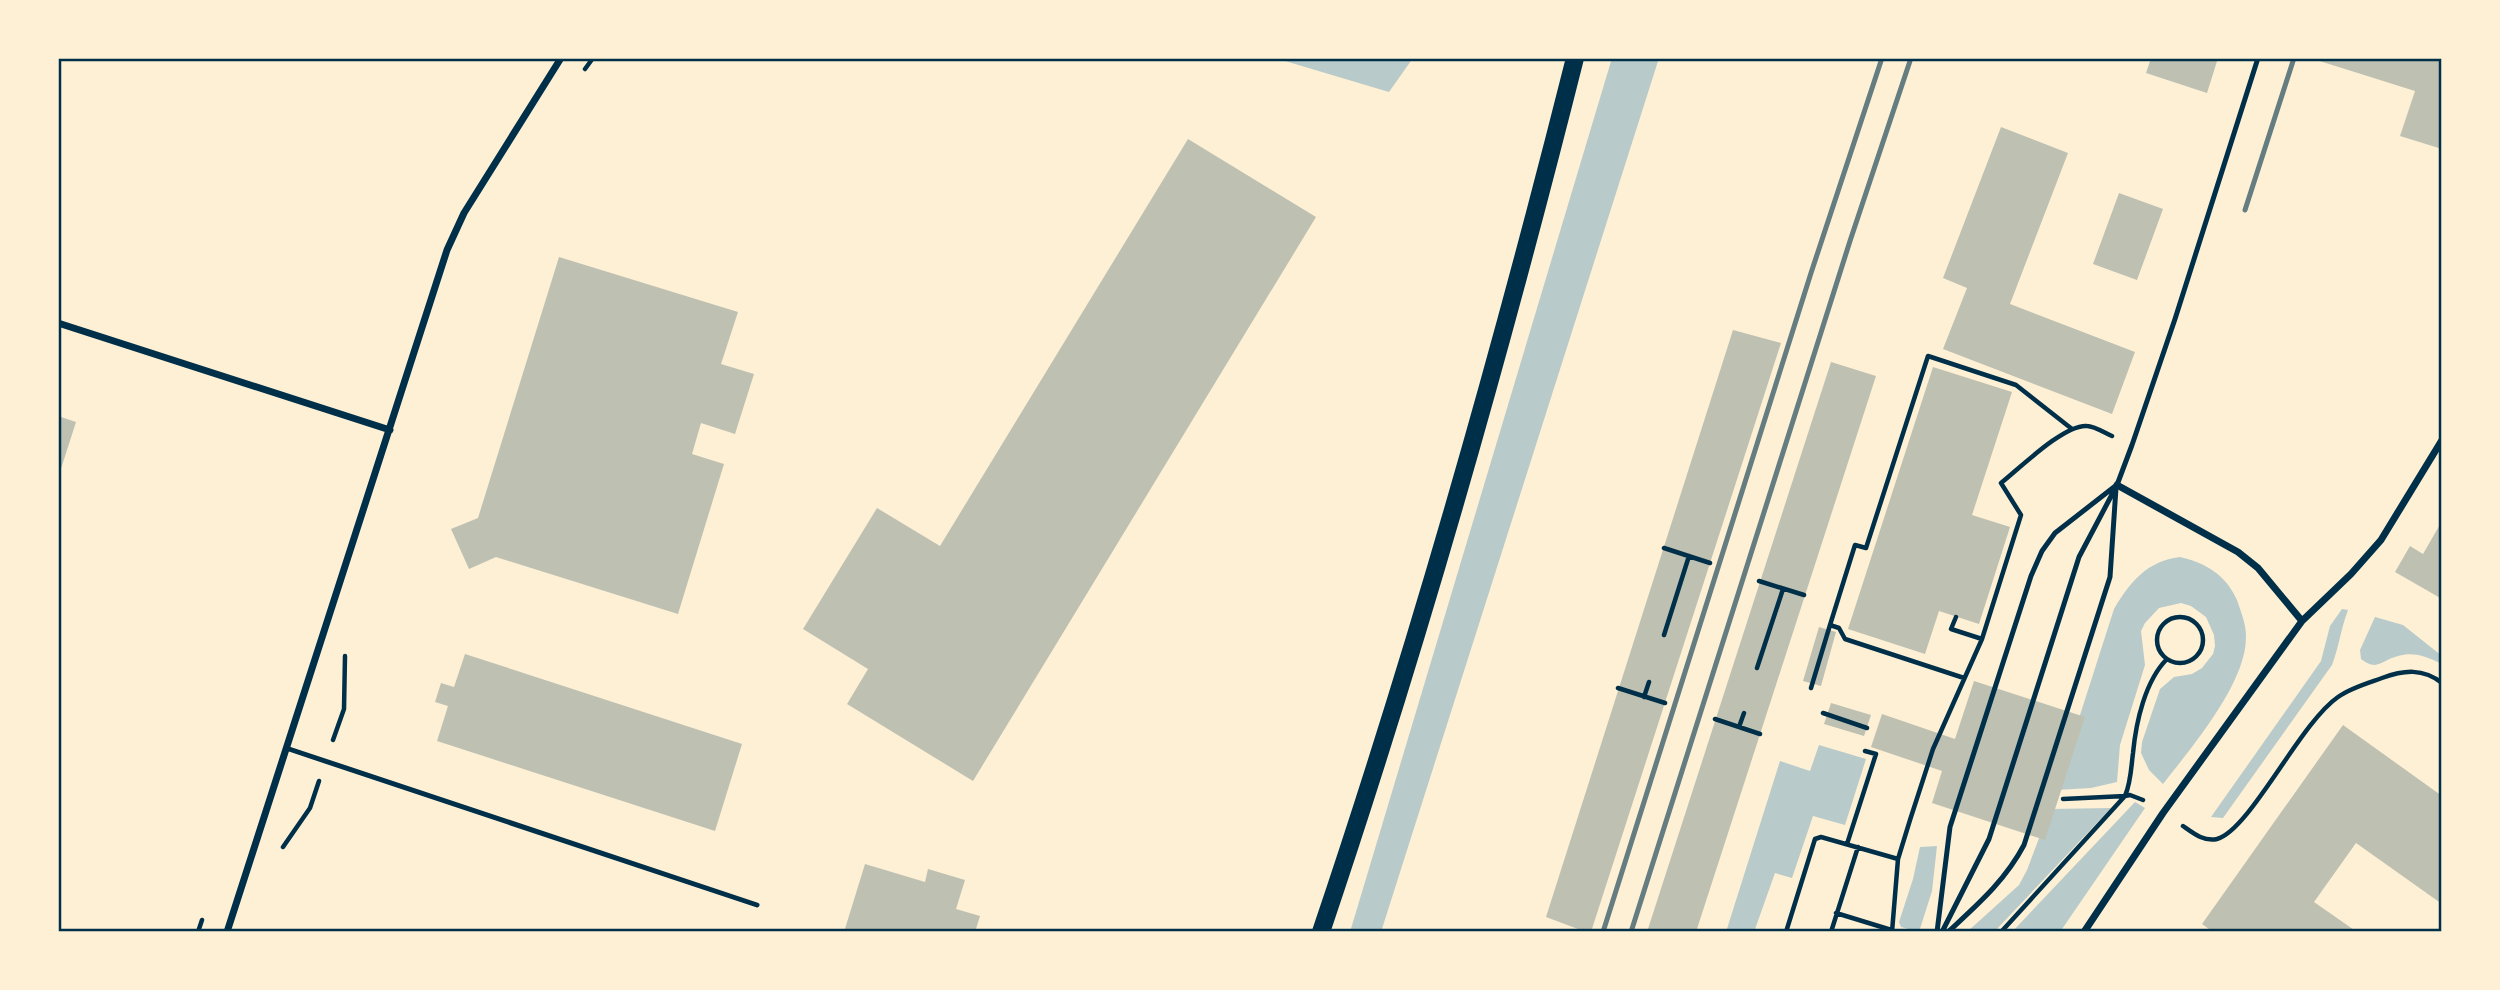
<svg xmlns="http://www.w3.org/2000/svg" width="2500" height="990" viewBox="0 0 2500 990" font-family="'PT Sans Narrow',sans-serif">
<rect width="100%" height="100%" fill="#fdf0d5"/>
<path fill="#b9caca" d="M 1275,58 L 1413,58 L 1389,92 Z
M 1612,58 L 1659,58 L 1381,932 L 1350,932 Z
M 2180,557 C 2206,563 2226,575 2237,600 C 2241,612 2246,624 2246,636 C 2247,683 2191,748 2163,784 L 2149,770 L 2141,753 L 2142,742 L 2160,689 L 2174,677 L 2192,674 L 2202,668 L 2213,654 L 2215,646 L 2214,635 L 2206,617 L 2191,606 L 2181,603 L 2159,608 L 2145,623 L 2141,631 L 2145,665 L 2120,745 L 2117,782 L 2091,788 L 2056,790 L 2114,609 C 2130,582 2147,561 2180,557 Z
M 2342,609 L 2348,610 C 2341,628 2339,647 2332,665 L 2223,818 L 2211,817 L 2321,661 L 2330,626 Z
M 2375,617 L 2403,625 L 2442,656 L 2442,664 C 2428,657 2414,651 2398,656 C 2381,660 2378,672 2361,659 L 2360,650 Z
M 1819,745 L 1866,759 L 1845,825 L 1813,816 L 1792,878 L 1775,873 L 1754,932 L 1726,932 L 1780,761 L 1810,771 Z
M 2135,802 L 2145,808 L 2060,932 L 2012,932 Z
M 2111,808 L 1996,930 L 1992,932 L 1967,932 L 2019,885 L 2027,870 L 2050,809 Z
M 1937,846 L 1932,891 L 1919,932 L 1901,927 L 1899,922 L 1913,879 L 1920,847 Z"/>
<path fill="#bec0b2" d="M 2151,58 L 2218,58 L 2207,93 L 2146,73 Z
M 2310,58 L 2442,58 L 2442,149 L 2400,136 L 2415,91 Z
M 2001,127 L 2068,153 L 2010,304 L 2135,352 L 2112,414 L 1943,349 L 1967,288 L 1943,278 Z
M 1188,139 L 1316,217 L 973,781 L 847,704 L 868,669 L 803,629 L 877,508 L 940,546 Z
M 2119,193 L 2163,209 L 2137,280 L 2093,264 Z
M 559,257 L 738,312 L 721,364 L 754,374 L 735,434 L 701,423 L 692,454 L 724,464 L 678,614 L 496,557 L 469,569 L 451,529 L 478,518 Z
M 1733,330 L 1781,343 L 1591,932 L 1586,932 L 1546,917 Z
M 1831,362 L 1876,376 L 1696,932 L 1647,932 Z
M 1933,367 L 2012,392 L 1972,515 L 2010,527 L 1979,624 L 1939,611 L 1925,654 L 1848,629 Z
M 58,416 L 76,422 L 58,478 Z
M 2442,521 L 2442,599 L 2395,572 L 2410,546 L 2423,554 Z
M 1819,627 L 1836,632 L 1821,686 L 1803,681 Z
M 465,654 L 742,744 L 715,831 L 437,741 L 448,706 L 435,702 L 441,683 L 454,687 Z
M 1974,681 L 2085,717 L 2045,840 L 1932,803 L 1942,771 L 1871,747 L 1882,714 L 1955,739 Z
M 1831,703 L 1871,715 L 1864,736 L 1824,724 Z
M 2343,725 L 2442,796 L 2442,904 L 2356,843 L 2314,902 L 2357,932 L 2213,932 L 2202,924 Z
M 865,864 L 925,882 L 928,869 L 965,880 L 956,909 L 980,916 L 975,932 L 844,932 Z"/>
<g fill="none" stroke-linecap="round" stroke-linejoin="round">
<path stroke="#003049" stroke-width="4.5" d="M 585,69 L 593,58
M 1664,548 L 1710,563
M 1759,581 L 1804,595
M 1956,617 L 1951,629 L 1982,639
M2157 640a23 23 0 1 1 46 0a23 23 0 1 1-46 0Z
M 1830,625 L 1855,545 L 1866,548 L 1928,356 L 2016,385 L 2072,429
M 1664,635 L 1689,556
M 1757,668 L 1783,589
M 1618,688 L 1665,703
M 1811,688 L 1830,625 L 1839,628 L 1845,639 L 1964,678
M 1644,697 L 1649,682
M 1823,713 L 1867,728
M 1715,719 L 1760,734
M 1739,727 L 1744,713
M 333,740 L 344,709 L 345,656
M 2063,799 L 2125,796 C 2131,782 2131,768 2133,753 C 2136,722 2145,681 2167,659
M 2183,826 C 2193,833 2204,842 2217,839 C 2250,830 2300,723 2338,697 C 2350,688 2368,683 2382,678 C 2404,670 2423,668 2442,683
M 1847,844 L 1876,754 L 1865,751
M 283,847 L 310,808 L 319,781
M 1836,913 L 1898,932
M 198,932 L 202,920
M 1786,932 L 1815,839 L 1821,837 L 1898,859
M 1831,932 L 1858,847
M 1892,932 L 1898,859 L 1910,820 L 1933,749 L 1982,639 L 2021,515 L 2001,483 C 2019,469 2064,424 2087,426 C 2094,426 2105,433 2112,436
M 2001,932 L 2125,796 L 2130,795 L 2143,800"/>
<path stroke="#003049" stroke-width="5" d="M 286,748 L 757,905
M 1937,932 L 1950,827 L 2031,576 L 2042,551 L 2055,533 L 2114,487
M 1942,932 L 1989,839 L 2079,557 L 2117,485 L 2132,445 L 2175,319 L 2258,58
M 1948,932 C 1977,905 2005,881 2024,845 L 2110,577 L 2116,488"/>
<path stroke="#003049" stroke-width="7" d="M 58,323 L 390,430
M 2117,485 L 2238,552 L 2258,568 L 2302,621
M 227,932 L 447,250 L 464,213 L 561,58
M 2084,932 L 2163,813 L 2302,621 L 2351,574 L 2381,540 L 2442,440"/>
<path stroke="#003049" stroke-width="18" d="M 1321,932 C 1418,645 1501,352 1575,58"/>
<path stroke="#657d81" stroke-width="5" d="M 2245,210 L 2294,58
M 1603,932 L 1811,273 L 1882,58
M 1631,932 L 1850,241 L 1911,58"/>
</g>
<rect width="2500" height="990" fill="none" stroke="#fdf0d5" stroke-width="119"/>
<rect x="60" y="60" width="2380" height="870" fill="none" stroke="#003049" stroke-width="2.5"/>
</svg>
